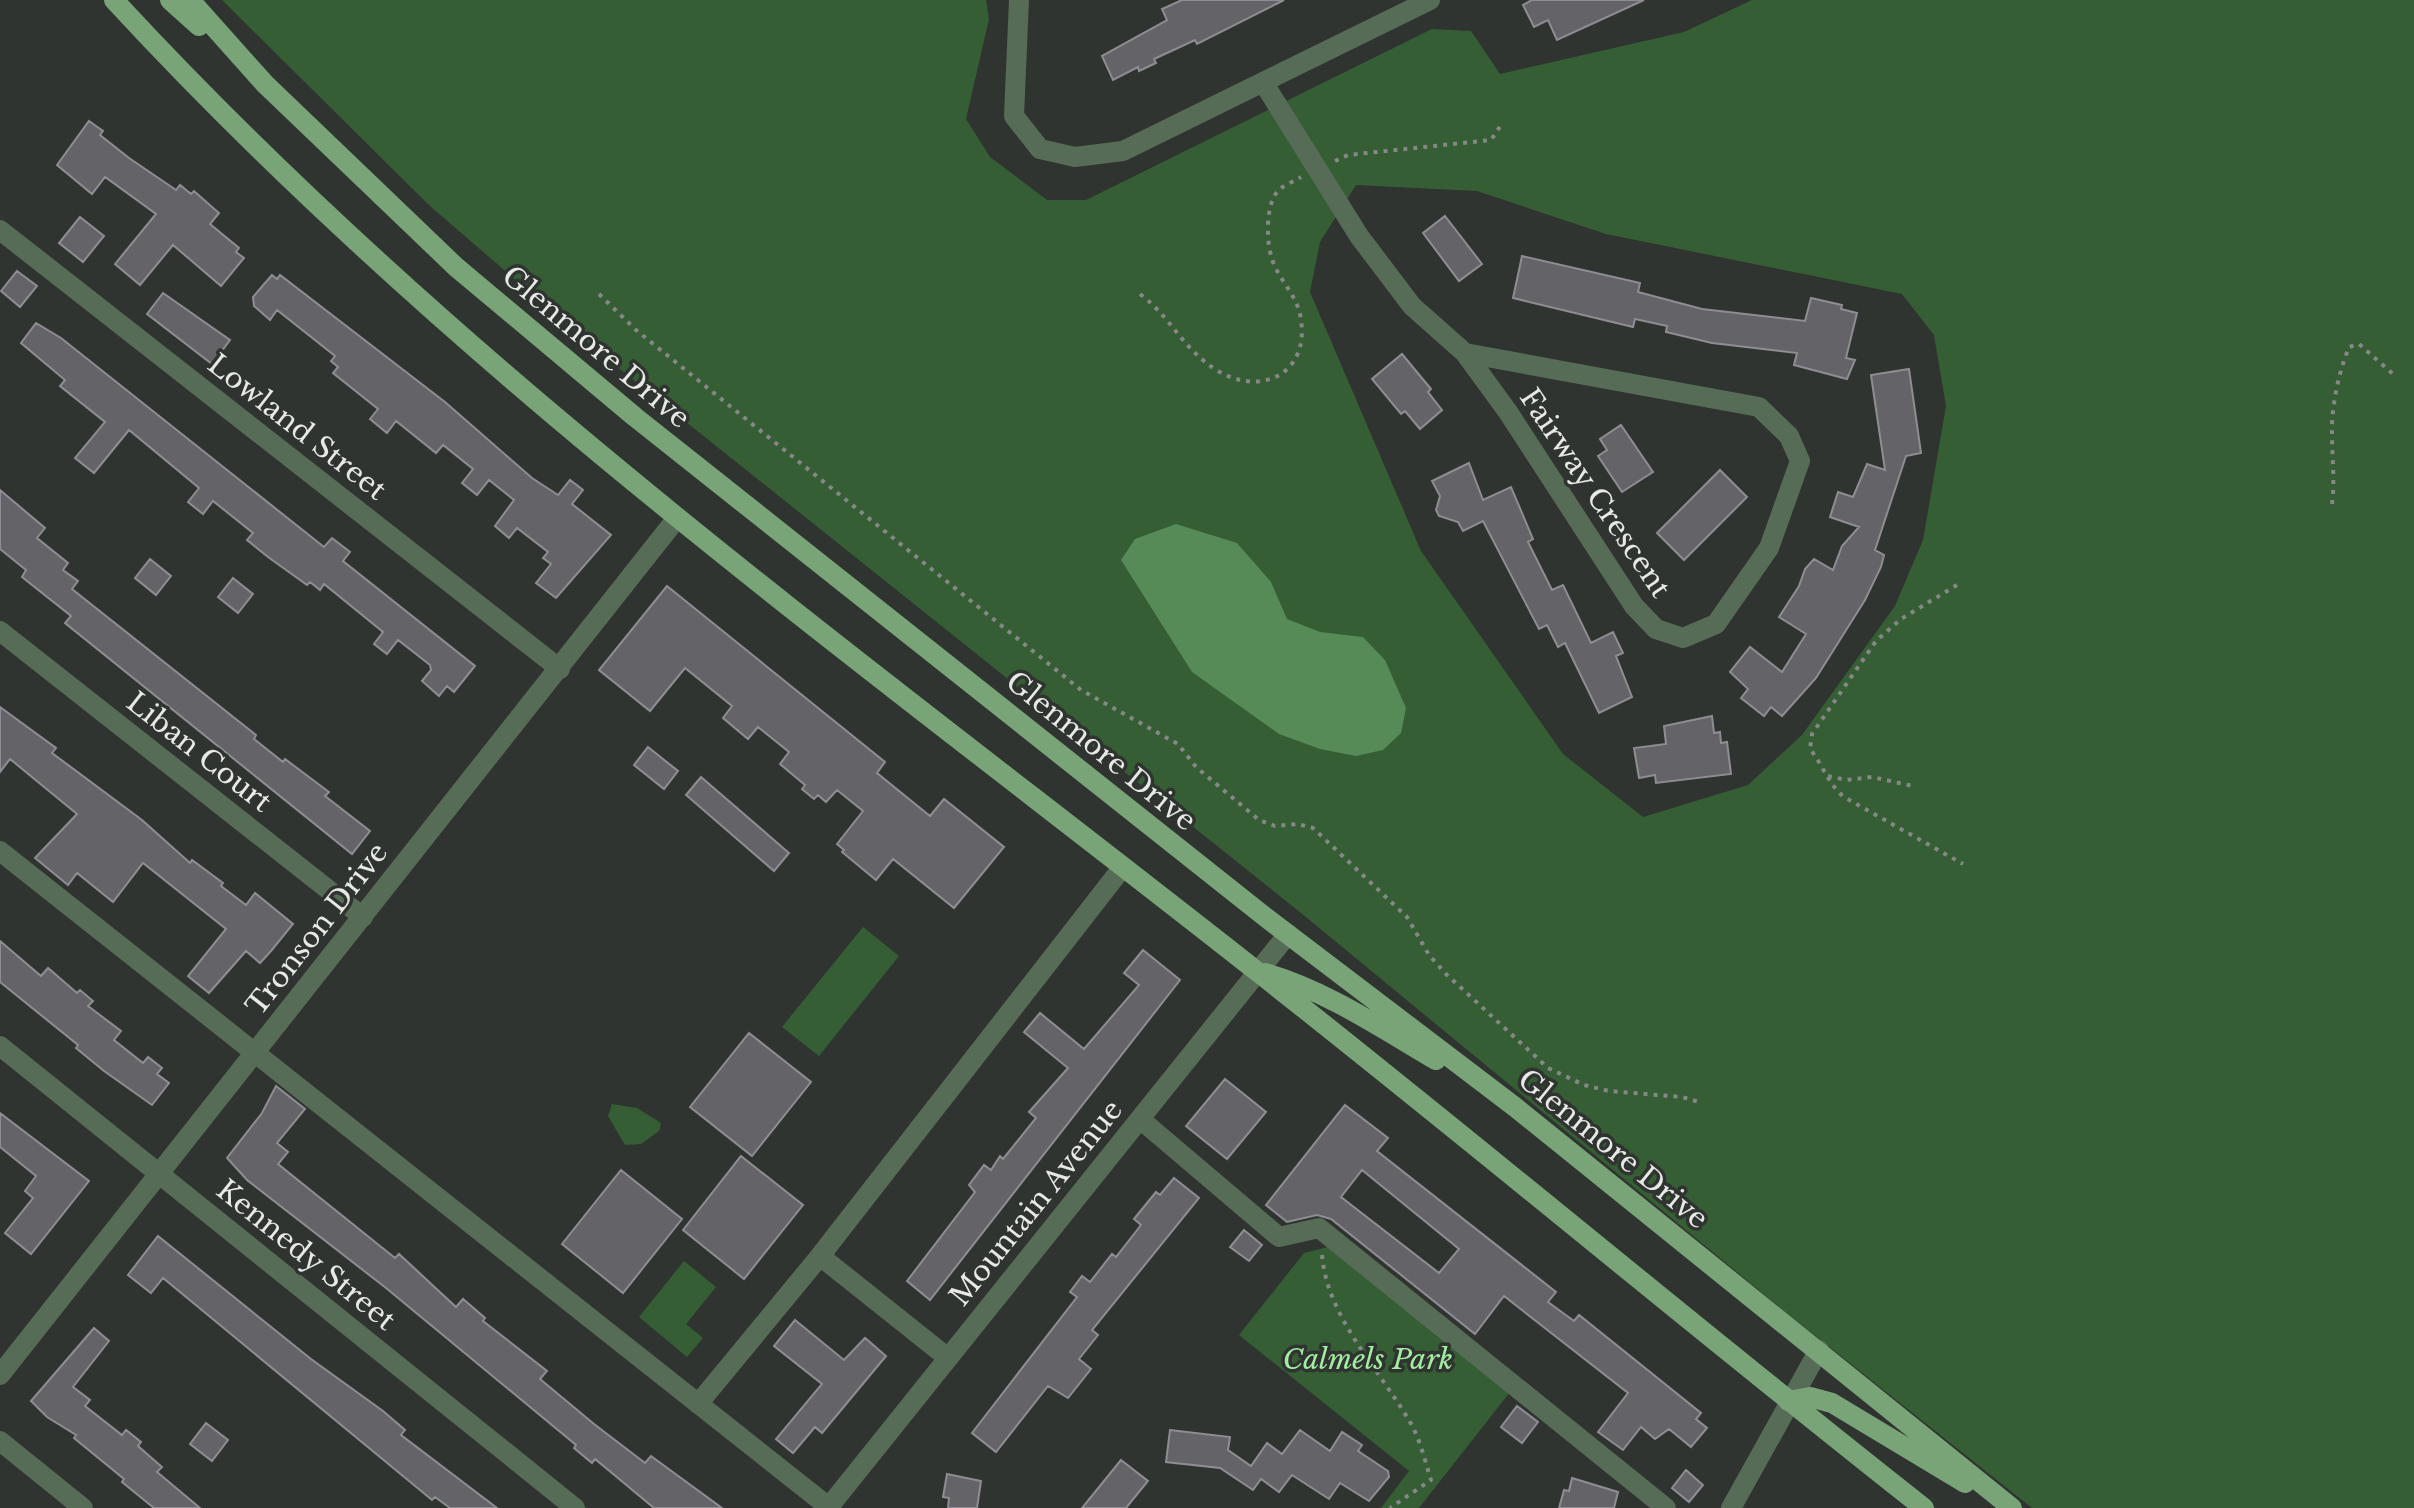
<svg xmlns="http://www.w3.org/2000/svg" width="2414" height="1508" viewBox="0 0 2414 1508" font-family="'Libre Baskerville',serif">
<rect width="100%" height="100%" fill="#303430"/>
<path fill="#355e35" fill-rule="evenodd" d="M 222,0 L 986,0 L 989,19 L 966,119 L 990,157 L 1047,200 L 1086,200 L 1432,29 L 1471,31 L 1500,74 L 1684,32 L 1752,0 L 2414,0 L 2414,1508 L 2032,1508 L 1783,1310 L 1301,913 L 606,358 L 430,206 ZM 1356,185 L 1477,191 L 1606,234 L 1902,294 L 1934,335 L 1946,406 L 1923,540 L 1895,606 L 1802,735 L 1748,785 L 1643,817 L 1563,754 L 1421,551 L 1310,292 L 1320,242 Z
M 863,927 L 899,956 L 819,1056 L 782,1027 Z
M 612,1104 L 637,1108 L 661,1123 L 659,1131 L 641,1144 L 625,1145 L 608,1116 Z
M 1328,1247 L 1510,1392 L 1419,1508 L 1381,1508 L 1409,1471 L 1239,1335 L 1304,1253 Z
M 684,1261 L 716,1287 L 686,1324 L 703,1338 L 687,1357 L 639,1317 Z"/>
<path fill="#568a56" d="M 1176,524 L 1237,543 L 1271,582 L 1287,619 L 1320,632 L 1363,637 L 1385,660 L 1406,708 L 1401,733 L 1383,750 L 1356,756 L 1320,749 L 1279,734 L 1192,672 L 1121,560 L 1135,539 Z"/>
<path fill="#636368" stroke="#8e8d93" stroke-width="2" fill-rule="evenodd" d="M 1182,0 L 1284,0 L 1197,44 L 1195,40 L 1154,59 L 1156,63 L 1139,71 L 1138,67 L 1113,80 L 1102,56 L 1167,20 L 1162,9 Z
M 1532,0 L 1644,0 L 1557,40 L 1548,20 L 1534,27 L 1523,5 Z
M 89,121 L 103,131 L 100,135 L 129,158 L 176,190 L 180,185 L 191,194 L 194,191 L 219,213 L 210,224 L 239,248 L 236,252 L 244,258 L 221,286 L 173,245 L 140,285 L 115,264 L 156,214 L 105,177 L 92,194 L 57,165 Z
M 1445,216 L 1482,264 L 1459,281 L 1423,233 Z
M 80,217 L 104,236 L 83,262 L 59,243 Z
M 1522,256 L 1640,283 L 1638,292 L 1702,309 L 1805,321 L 1811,298 L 1842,305 L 1841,309 L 1857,313 L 1846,358 L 1855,360 L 1847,379 L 1794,365 L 1797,353 L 1712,343 L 1666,332 L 1667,326 L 1635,319 L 1633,327 L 1513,298 Z
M 17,271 L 37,286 L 20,307 L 1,291 Z
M 272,275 L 277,279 L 280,275 L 445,402 L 532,478 L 558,495 L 570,480 L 583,490 L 572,504 L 611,535 L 556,598 L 536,583 L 551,564 L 543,558 L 548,552 L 517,528 L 509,538 L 495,526 L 514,500 L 489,480 L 477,495 L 462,483 L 473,469 L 443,445 L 436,453 L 396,421 L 387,433 L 370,419 L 378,409 L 333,373 L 338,367 L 331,361 L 335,356 L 277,310 L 270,320 L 254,306 L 253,297 Z
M 163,293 L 230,340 L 212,364 L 147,314 Z
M 36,323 L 61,338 L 324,547 L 332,538 L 350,552 L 343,561 L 475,666 L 454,692 L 447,686 L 439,696 L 422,681 L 431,670 L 430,665 L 398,640 L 387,654 L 374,644 L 383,632 L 324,584 L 320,590 L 310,582 L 307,585 L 268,557 L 247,540 L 253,533 L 213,501 L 203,514 L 188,502 L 199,488 L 129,430 L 94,473 L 75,458 L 105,422 L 60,386 L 65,380 L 21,343 Z
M 1402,354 L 1431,389 L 1428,392 L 1442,410 L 1420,429 L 1405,411 L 1401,414 L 1372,379 Z
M 1909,369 L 1921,453 L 1906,456 L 1875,550 L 1884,555 L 1881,567 L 1865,600 L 1816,678 L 1782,716 L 1771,707 L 1764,716 L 1741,698 L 1748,689 L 1730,672 L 1750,647 L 1782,672 L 1806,634 L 1779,617 L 1799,586 L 1805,569 L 1814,559 L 1833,570 L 1842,546 L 1859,527 L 1830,517 L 1838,492 L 1853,497 L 1867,464 L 1885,470 L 1871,375 Z
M 1621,425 L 1653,472 L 1622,492 L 1598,456 L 1607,450 L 1600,439 Z
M 1469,463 L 1483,500 L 1511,487 L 1533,539 L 1528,542 L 1552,590 L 1563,585 L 1591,643 L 1613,632 L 1623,653 L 1616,656 L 1632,697 L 1599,713 L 1565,643 L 1558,647 L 1547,625 L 1539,629 L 1483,521 L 1463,531 L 1458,522 L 1439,516 L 1436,510 L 1440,496 L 1432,481 Z
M 1720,470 L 1747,497 L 1684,560 L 1657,533 Z
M 0,490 L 45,528 L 37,538 L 68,563 L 63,570 L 78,581 L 72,589 L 256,735 L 254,739 L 283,762 L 285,759 L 329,792 L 325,796 L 370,831 L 352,854 L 65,623 L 71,616 L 22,577 L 26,570 L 0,549 Z
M 150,559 L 171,576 L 156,595 L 135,578 Z
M 233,578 L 253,594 L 238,613 L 218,597 Z
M 667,586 L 885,762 L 877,773 L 930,816 L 944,799 L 1004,847 L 954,908 L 893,859 L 876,880 L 842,852 L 844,850 L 837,844 L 863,811 L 837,790 L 826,802 L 818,795 L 814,799 L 802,789 L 805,785 L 780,764 L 789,752 L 758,727 L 748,739 L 723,718 L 732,706 L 685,668 L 650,711 L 599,670 Z
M 0,707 L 56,748 L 52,753 L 142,820 L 190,863 L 192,860 L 223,883 L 221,886 L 246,905 L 255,893 L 293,924 L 271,951 L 260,963 L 246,951 L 209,993 L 188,976 L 226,929 L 143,863 L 113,902 L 77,873 L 68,885 L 35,858 L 77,814 L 10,759 L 0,772 Z
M 1712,716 L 1714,733 L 1720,732 L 1721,743 L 1727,742 L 1731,774 L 1656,783 L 1655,775 L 1639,778 L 1634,748 L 1666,744 L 1664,726 Z
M 648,747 L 678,771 L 664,789 L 634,765 Z
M 701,777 L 789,853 L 774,871 L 686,795 Z
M 0,941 L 41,976 L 48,968 L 77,993 L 80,990 L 93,1001 L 88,1006 L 121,1031 L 114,1040 L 143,1063 L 148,1057 L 162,1068 L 157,1074 L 169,1083 L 152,1105 L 104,1071 L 76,1048 L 78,1045 L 0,982 Z
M 1143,950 L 1180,980 L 930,1300 L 907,1281 L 975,1192 L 969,1185 L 984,1165 L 991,1170 L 1000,1156 L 1003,1159 L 1036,1118 L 1029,1112 L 1068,1068 L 1024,1032 L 1040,1013 L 1084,1049 L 1139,985 L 1124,973 Z
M 749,1033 L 811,1082 L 752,1156 L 690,1107 Z
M 1225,1079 L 1266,1112 L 1227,1159 L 1186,1126 Z
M 276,1086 L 305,1109 L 277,1143 L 288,1152 L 278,1164 L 395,1258 L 399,1254 L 456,1307 L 463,1299 L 485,1318 L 483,1321 L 547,1371 L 540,1379 L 594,1424 L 645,1463 L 651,1456 L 722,1508 L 654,1508 L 595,1459 L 592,1463 L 574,1448 L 576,1445 L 386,1288 L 247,1180 L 227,1158 L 262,1113 Z
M 1345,1105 L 1388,1138 L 1377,1151 L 1556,1292 L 1548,1302 L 1574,1321 L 1579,1315 L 1701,1413 L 1696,1419 L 1707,1428 L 1691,1447 L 1669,1429 L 1655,1439 L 1641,1427 L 1623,1450 L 1598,1432 L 1628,1393 L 1504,1296 L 1475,1334 L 1331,1219 L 1317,1215 L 1287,1222 L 1266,1205 ZM 1362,1170 L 1459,1249 L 1439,1273 L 1341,1197 Z
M 0,1113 L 89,1181 L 31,1254 L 5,1233 L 33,1198 L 25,1191 L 36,1176 L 0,1147 Z
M 741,1156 L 803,1205 L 744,1279 L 683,1230 Z
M 621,1170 L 682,1219 L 623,1293 L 562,1244 Z
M 1174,1178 L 1199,1198 L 1092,1330 L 1098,1335 L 1079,1359 L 1091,1369 L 1068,1398 L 1048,1386 L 996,1452 L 972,1433 L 1077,1297 L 1070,1292 L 1082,1276 L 1090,1282 L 1112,1254 L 1116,1257 L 1141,1225 L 1134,1219 L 1156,1192 L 1160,1195 Z
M 1244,1230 L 1262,1245 L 1249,1261 L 1230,1247 Z
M 158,1236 L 311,1359 L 383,1411 L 405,1430 L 401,1435 L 497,1508 L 450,1508 L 435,1497 L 432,1500 L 163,1278 L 151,1293 L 128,1275 Z
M 795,1320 L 844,1360 L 865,1338 L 886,1356 L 822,1433 L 815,1427 L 793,1453 L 776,1439 L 822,1384 L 774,1346 Z
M 94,1328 L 109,1341 L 73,1387 L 90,1400 L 85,1406 L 122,1435 L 126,1430 L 141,1442 L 138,1446 L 162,1467 L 157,1472 L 200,1508 L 154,1508 L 122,1482 L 124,1479 L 74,1438 L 76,1435 L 47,1417 L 31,1401 Z
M 1517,1406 L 1538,1422 L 1522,1443 L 1501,1427 Z
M 206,1423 L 228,1440 L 212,1461 L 190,1444 Z
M 1170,1430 L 1230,1437 L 1228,1450 L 1251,1466 L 1267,1443 L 1282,1454 L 1300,1430 L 1330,1451 L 1342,1432 L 1362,1445 L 1358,1451 L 1388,1471 L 1389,1477 L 1369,1501 L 1340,1483 L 1329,1499 L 1292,1475 L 1279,1492 L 1261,1479 L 1253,1490 L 1220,1468 L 1166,1462 Z
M 1121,1460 L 1148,1481 L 1126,1508 L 1082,1508 Z
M 1686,1470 L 1703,1485 L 1689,1502 L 1672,1488 Z
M 947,1474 L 981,1481 L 977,1508 L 948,1508 L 949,1498 L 943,1497 Z
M 1572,1478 L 1618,1492 L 1614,1508 L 1559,1508 L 1564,1490 L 1569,1491 Z"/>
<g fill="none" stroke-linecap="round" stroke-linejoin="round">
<path stroke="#858885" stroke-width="4" stroke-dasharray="4 6" stroke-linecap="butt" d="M 1335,161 L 1348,155 L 1491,140 L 1501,125
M 599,294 L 636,330 L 1081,690 L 1178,744 L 1196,767 L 1259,820 L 1275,826 L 1298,824 L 1313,828 L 1407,917 L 1429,955 L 1446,974 L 1548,1068 L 1584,1085 L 1609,1091 L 1682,1097 L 1699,1102
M 1140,294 C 1173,319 1181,348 1218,371 C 1262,397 1309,373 1301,320 C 1298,295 1279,281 1272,259 C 1266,242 1265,201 1280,189 C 1286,184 1295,181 1301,177
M 2332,504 C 2335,480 2332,459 2332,434 C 2331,408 2339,371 2349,347 L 2359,344 L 2393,374
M 1957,585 L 1901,619 L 1876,641 L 1812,734 L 1810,749 C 1823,765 1828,784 1844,797 L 1963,864
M 1828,776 L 1846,780 L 1872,777 L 1913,786
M 1322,1255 C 1327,1317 1379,1369 1410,1422 C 1420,1439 1425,1461 1431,1480 L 1390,1508"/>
<path stroke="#576c56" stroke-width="20" d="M 1019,0 L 1014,116 L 1040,149 L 1075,157 L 1123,151 L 1430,0
M 1263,82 L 1359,236 L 1412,306 L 1465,353 L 1508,412 L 1634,606 L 1656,629 L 1683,638 L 1716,624 L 1769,548 L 1800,461 L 1789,436 L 1759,407 L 1465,353
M 0,230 L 560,669
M 0,631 L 363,917
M 0,851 L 830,1508
M 0,1046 L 575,1508
M 1140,1119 L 1279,1237 L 1319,1228 L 1666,1508
M 820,1256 L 948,1358
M 0,1375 L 677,518
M 698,1404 L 820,1256 L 1122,868
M 0,1441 L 83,1508
M 828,1508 L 1288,934
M 1731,1508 L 1819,1350"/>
<path stroke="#78a477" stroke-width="20" d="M 114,0 C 455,370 866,663 1259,973 C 1483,1149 1700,1332 1924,1508
M 170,0 L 199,26
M 190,0 L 265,84 L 456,267 L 635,417 L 1264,916 L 1515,1107 L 2012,1508
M 1265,973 C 1327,991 1381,1028 1436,1060
M 1788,1401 L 1810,1397 L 1832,1403 L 1965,1483"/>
</g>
<g text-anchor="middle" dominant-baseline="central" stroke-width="7" stroke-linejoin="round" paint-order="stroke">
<g font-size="28" fill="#e7e9e7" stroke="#303430">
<text transform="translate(596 347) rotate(40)">Glenmore Drive</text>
<text transform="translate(297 427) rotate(38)">Lowland Street</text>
<text transform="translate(1595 493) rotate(56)">Fairway Crescent</text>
<text transform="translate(1101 751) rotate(39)">Glenmore Drive</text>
<text transform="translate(199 752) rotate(38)">Liban Court</text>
<text transform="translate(317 929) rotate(-52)">Tronson Drive</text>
<text transform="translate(1613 1149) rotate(39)">Glenmore Drive</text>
<text transform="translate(1036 1203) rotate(-51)">Mountain Avenue</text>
<text transform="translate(306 1255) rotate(39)">Kennedy Street</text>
</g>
<g font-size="28" font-style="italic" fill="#a3eda3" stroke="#303430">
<text x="1368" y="1359">Calmels Park</text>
</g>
</g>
</svg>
